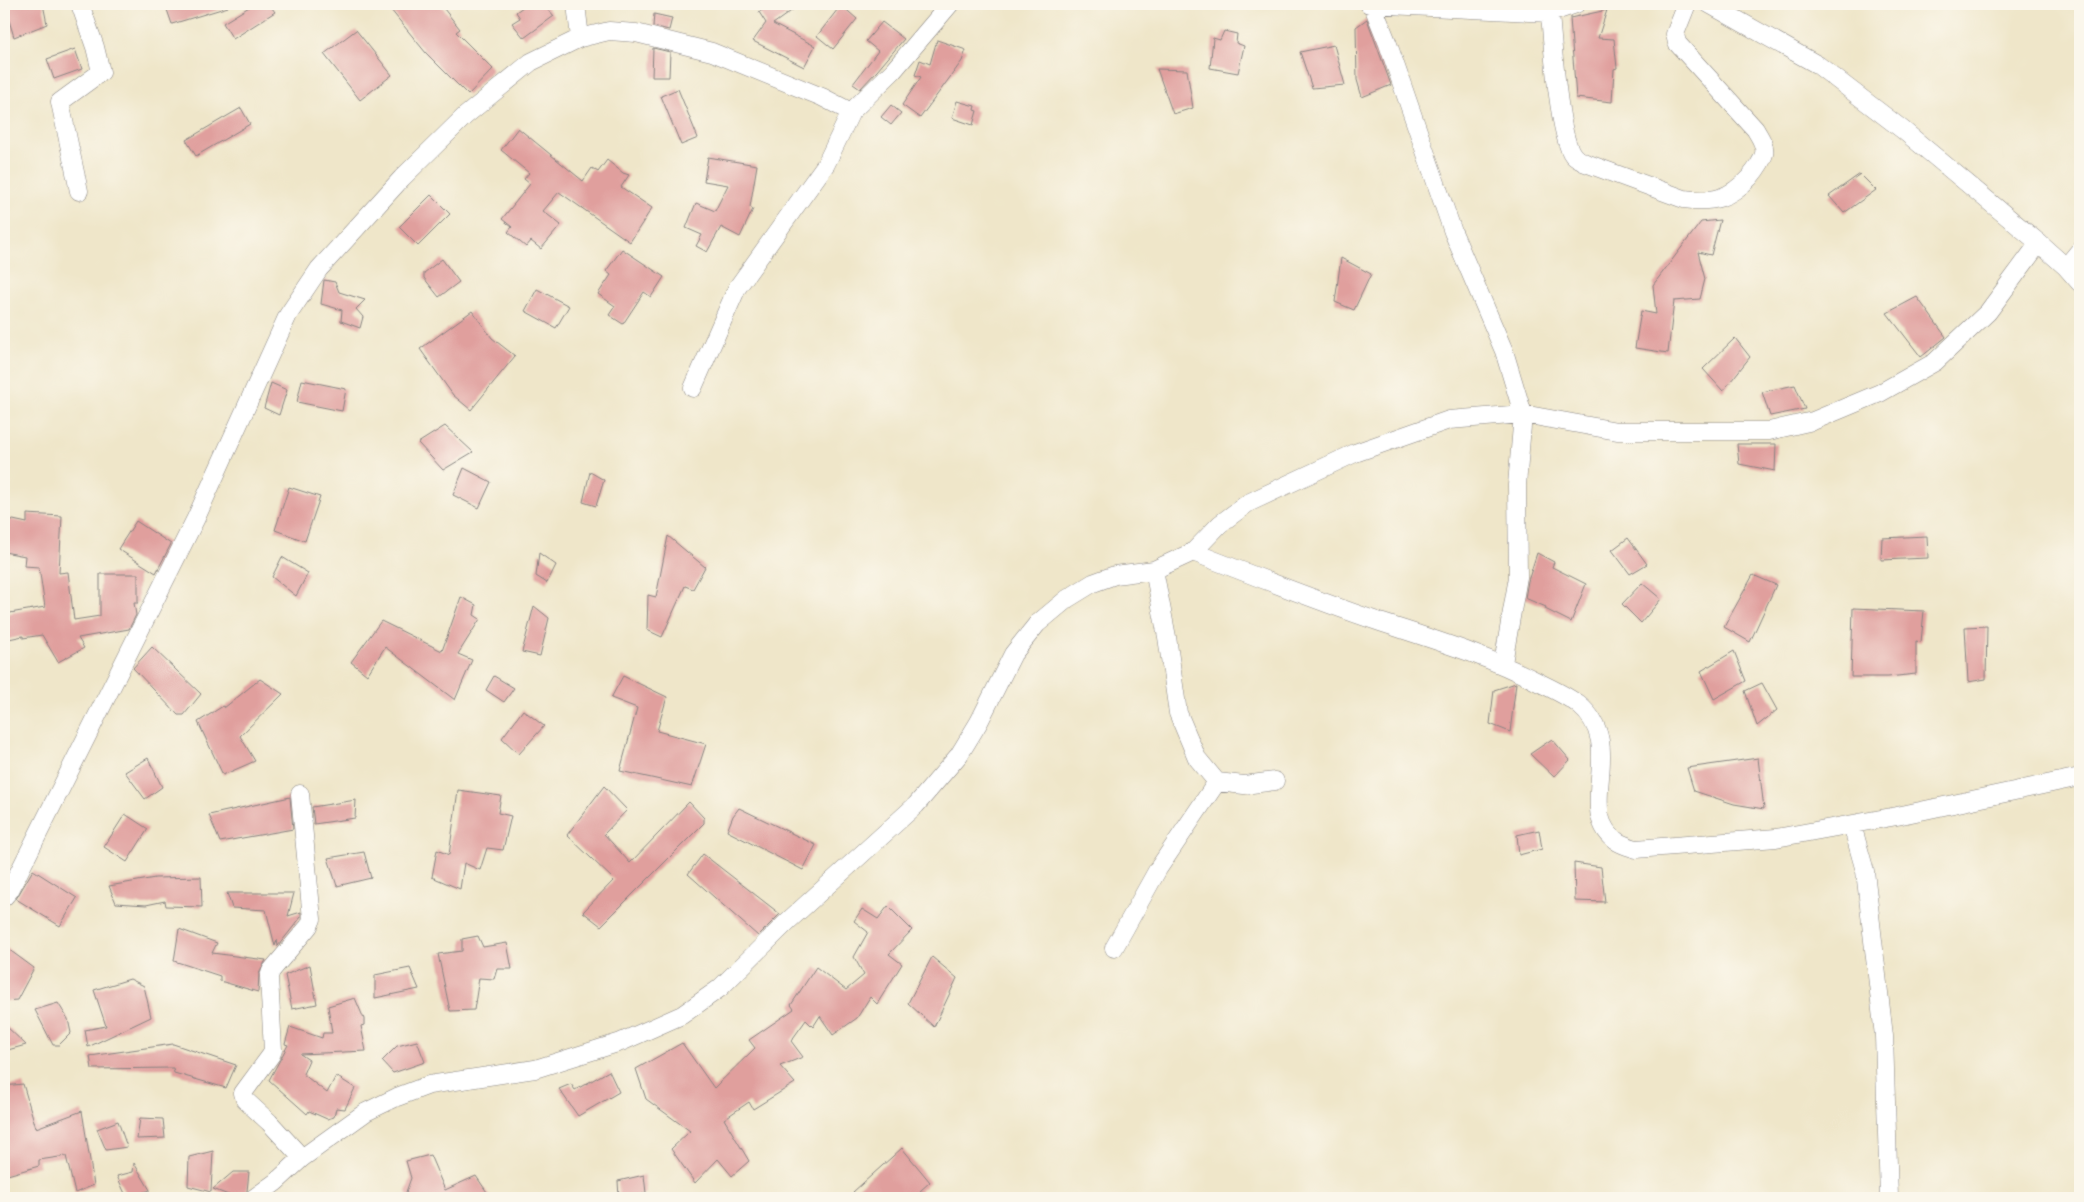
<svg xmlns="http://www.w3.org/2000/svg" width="2084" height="1202" viewBox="0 0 2084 1202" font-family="Cardo,serif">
<rect width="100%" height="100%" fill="#fbf7ec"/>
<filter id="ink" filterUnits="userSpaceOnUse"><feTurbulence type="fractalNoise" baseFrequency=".02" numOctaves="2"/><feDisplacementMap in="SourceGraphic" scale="10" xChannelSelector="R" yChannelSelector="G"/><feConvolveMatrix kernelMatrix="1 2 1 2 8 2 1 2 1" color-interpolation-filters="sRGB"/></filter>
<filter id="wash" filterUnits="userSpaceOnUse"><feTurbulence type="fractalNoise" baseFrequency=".0096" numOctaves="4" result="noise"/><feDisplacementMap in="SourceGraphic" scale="20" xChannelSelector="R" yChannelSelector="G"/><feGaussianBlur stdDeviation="1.12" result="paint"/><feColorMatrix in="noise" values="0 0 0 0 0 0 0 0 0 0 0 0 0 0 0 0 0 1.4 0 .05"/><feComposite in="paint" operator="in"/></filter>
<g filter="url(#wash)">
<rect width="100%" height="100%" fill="#efe6c9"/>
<g id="blocks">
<path fill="#e09f9d" d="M 4,4 L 43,4 L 47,24 L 14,37 Z
M 165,4 L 227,4 L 228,7 L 172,24 Z
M 254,4 L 269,4 L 275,12 L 233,39 L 223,23 Z
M 386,4 L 440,4 L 460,29 L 456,32 L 493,69 L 468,95 L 426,53 Z
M 527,4 L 544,4 L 554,16 L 524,38 L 512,23 L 520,18 L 516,12 Z
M 760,4 L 801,4 L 773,24 L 815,46 L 804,67 L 753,41 L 766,23 L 759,12 L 764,9 Z
M 841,5 L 857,19 L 833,49 L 817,36 Z
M 1607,10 L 1598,38 L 1614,39 L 1617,68 L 1614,69 L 1612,102 L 1576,98 L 1570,18 Z
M 654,14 L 672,18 L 669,30 L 653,26 Z
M 1367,19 L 1391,85 L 1362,97 L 1357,80 L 1356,27 Z
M 882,22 L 904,39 L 877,71 L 860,89 L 853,84 L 878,51 L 866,41 Z
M 356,30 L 392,75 L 360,100 L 324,54 Z
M 1224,31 L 1237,34 L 1236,43 L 1244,46 L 1238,73 L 1210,68 L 1213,38 L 1220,40 Z
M 937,40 L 966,50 L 962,61 L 920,118 L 902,105 L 921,77 L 915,75 L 920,60 L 930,64 Z
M 1334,45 L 1345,85 L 1312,88 L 1300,52 Z
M 653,48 L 670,52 L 669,77 L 652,77 Z
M 75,49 L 82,69 L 54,79 L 47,59 Z
M 1157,69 L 1187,70 L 1193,108 L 1173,114 Z
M 678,89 L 698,138 L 681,145 L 661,96 Z
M 957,101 L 975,106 L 974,110 L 977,111 L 973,125 L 952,118 Z
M 891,105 L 901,113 L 891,125 L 881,117 Z
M 241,108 L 250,124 L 196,156 L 186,140 Z
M 518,128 L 583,181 L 592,168 L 598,172 L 607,160 L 623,173 L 629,175 L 621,187 L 652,208 L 630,242 L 559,192 L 543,211 L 561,225 L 541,249 L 531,241 L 526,247 L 508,232 L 512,227 L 502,219 L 530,184 L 524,179 L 529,173 L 501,150 Z
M 708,157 L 757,165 L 750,207 L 753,209 L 740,237 L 721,227 L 707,252 L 696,246 L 702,235 L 686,228 L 696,203 L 715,211 L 728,185 L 704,181 Z
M 1860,174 L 1876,190 L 1844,213 L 1829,196 Z
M 431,195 L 450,214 L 418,246 L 399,227 Z
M 1720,220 L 1711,255 L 1698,252 L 1705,279 L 1700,299 L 1674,301 L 1668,353 L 1635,348 L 1641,311 L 1656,314 L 1653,285 L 1701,222 Z
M 622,249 L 664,277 L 651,297 L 644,292 L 623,324 L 609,315 L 615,306 L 598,294 L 611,275 L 606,271 Z
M 1341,258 L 1371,274 L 1354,310 L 1335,302 Z
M 442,259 L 459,282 L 439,297 L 424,278 L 424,273 Z
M 324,280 L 335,282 L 339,292 L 365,300 L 356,309 L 363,317 L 360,328 L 341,321 L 342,310 L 321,304 Z
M 537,289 L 569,306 L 556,328 L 525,311 Z
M 1917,297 L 1946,337 L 1921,357 L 1887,313 Z
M 472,311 L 492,338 L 515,356 L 471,410 L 453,395 L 420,349 Z
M 1735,338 L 1750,357 L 1723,391 L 1703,369 Z
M 302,380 L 346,389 L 342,411 L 297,402 Z
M 271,383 L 287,390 L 279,415 L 264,408 Z
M 1795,385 L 1805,409 L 1770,416 L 1762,392 Z
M 445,426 L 473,452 L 443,470 L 418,443 Z
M 1737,444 L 1776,444 L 1775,471 L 1739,464 Z
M 464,468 L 491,482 L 479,508 L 453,495 Z
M 590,472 L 604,480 L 596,506 L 583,502 Z
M 289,487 L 320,497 L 305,541 L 275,530 Z
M 27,514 L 62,516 L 59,573 L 68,572 L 74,620 L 100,616 L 100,574 L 138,574 L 138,603 L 134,603 L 136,615 L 129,629 L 78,638 L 84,648 L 58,662 L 42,635 L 23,638 L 23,636 L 4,640 L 4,614 L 45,607 L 39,567 L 24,566 L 25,556 L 4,552 L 4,518 L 27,523 Z
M 136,521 L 171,544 L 156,573 L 118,549 Z
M 668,536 L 705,567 L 693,589 L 685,586 L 662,637 L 647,630 L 648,595 L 656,597 Z
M 1927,536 L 1928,558 L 1881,560 L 1882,538 Z
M 1628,538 L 1647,564 L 1630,574 L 1612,550 Z
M 539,553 L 556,565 L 547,583 L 536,576 Z
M 1537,553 L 1554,562 L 1552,567 L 1586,584 L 1571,622 L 1545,609 L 1546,607 L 1525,598 L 1528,581 Z
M 282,557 L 308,573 L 296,596 L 272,577 Z
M 1753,575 L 1776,585 L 1750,642 L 1724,627 Z
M 1642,583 L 1661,599 L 1641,623 L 1622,604 Z
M 461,597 L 476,605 L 474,615 L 480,619 L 458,654 L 472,660 L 455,700 L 385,647 L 367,675 L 351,662 L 381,621 L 442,651 Z
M 534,606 L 549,618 L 540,656 L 522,652 Z
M 1853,608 L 1924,611 L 1921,642 L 1916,641 L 1916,674 L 1888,677 L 1851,677 Z
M 1987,626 L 1986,679 L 1968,682 L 1965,627 Z
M 152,647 L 201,694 L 184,715 L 178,715 L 133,668 Z
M 1734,651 L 1746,681 L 1714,699 L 1701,671 Z
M 494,676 L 514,688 L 504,702 L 486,690 Z
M 623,676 L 667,697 L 657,731 L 706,744 L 692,787 L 620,771 L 637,708 L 611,698 Z
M 260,679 L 283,694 L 240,736 L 255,761 L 223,775 L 198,722 L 223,706 L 224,708 Z
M 1516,683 L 1510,732 L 1490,724 L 1494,690 Z
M 1762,683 L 1777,710 L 1757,726 L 1745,691 Z
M 523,710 L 544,726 L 519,754 L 502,738 Z
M 1552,739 L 1570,760 L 1554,777 L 1530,754 Z
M 148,758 L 162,787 L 145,799 L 125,772 Z
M 1758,758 L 1764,809 L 1734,804 L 1694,791 L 1687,768 Z
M 604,786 L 627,810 L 604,834 L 630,863 L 689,802 L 704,818 L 704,823 L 601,926 L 583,912 L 614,880 L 567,835 Z
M 458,790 L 501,796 L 498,813 L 511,816 L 503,850 L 487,848 L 480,870 L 464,863 L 460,889 L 432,877 L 437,850 L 449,855 Z
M 290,797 L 293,829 L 220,842 L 209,815 Z
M 356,800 L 355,818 L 314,824 L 312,807 Z
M 739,808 L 816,845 L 803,870 L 727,831 L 733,816 Z
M 125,814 L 148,829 L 127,862 L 104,847 Z
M 1539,830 L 1542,849 L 1519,855 L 1517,835 Z
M 364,852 L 371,878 L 337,886 L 328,858 Z
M 703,854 L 780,914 L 758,936 L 688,874 Z
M 1574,863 L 1601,867 L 1605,902 L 1575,901 Z
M 33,870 L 77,898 L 60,926 L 16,899 Z
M 201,877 L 202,907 L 166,906 L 165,901 L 146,905 L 116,903 L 109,886 L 155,878 Z
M 227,893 L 294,893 L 288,916 L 301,912 L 301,917 L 278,946 L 277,940 L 275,946 L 266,910 L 232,908 Z
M 888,906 L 912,930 L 889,954 L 902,964 L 877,1004 L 870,997 L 857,1018 L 833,1035 L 820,1016 L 813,1027 L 806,1020 L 791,1041 L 803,1057 L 780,1066 L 795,1083 L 753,1109 L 749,1102 L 724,1119 L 749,1161 L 732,1176 L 718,1159 L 695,1183 L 671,1149 L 690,1131 L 646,1099 L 636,1069 L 682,1043 L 714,1088 L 755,1048 L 749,1040 L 794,1009 L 791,1005 L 816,967 L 846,990 L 864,975 L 854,957 L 868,932 L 854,921 L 862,909 L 878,919 Z
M 179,929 L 217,943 L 212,953 L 266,960 L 259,974 L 258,992 L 220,981 L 220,976 L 174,961 Z
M 478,936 L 483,947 L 507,943 L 512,969 L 497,969 L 494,979 L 479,978 L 474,1010 L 450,1011 L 438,954 L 462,951 L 462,939 Z
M 4,946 L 34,968 L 17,1000 L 4,1001 Z
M 932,957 L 957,978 L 934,1027 L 908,1003 Z
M 310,965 L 317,1004 L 292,1009 L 285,975 Z
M 410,968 L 419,989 L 375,998 L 375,975 Z
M 130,979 L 144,986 L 151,1017 L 88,1047 L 85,1030 L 106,1026 L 94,990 Z
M 355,998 L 364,1019 L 364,1025 L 361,1026 L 366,1051 L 300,1054 L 309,1060 L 303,1074 L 327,1093 L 336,1076 L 355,1088 L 345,1109 L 336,1108 L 334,1117 L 327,1119 L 309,1111 L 307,1114 L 269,1080 L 288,1045 L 285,1044 L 290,1027 L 322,1038 L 323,1033 L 332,1033 L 328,1006 Z
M 58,1003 L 68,1019 L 71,1033 L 59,1045 L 53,1045 L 35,1010 Z
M 4,1024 L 26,1045 L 4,1051 Z
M 417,1041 L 425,1062 L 393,1073 L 382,1061 L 397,1046 Z
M 173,1044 L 236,1065 L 226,1088 L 174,1073 L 173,1068 L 92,1069 L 90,1056 Z
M 609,1071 L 619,1092 L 578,1116 L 559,1089 L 571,1084 L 575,1090 Z
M 23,1084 L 36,1128 L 82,1111 L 94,1185 L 75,1193 L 66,1156 L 39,1160 L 39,1166 L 4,1176 L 4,1086 Z
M 140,1118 L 163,1119 L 165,1138 L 137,1139 Z
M 118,1121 L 127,1147 L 106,1150 L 97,1129 Z
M 902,1148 L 930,1182 L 920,1191 L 928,1198 L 860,1198 L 853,1192 Z
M 213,1151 L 211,1192 L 188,1186 L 189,1157 Z
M 430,1155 L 445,1190 L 476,1176 L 491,1198 L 409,1198 L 406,1192 L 411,1178 L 406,1161 Z
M 134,1163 L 150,1190 L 127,1198 L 117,1176 L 133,1172 Z
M 233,1172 L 249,1172 L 247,1191 L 244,1198 L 236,1198 L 213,1189 Z
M 644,1175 L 646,1193 L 632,1198 L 619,1198 L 618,1181 Z"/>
</g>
</g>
<g filter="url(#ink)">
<use href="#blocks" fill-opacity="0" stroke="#888482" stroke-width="1"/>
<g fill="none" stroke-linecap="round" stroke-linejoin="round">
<g stroke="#888482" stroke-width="19">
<path id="minor" d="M 576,4 L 580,38
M 1369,4 L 1550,13 L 1576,4
M 1372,4 L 1388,44 L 1453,232 L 1504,351 L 1523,414 L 1517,485 L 1518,577 L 1503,663
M 1709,4 L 1818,65 L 1903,130 L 2039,243 L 2066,267 L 2080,283
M 1550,13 C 1552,39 1559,138 1573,155 C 1575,158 1580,160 1583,162 L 1684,199 C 1713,203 1729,199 1750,177 C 1755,171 1762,162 1764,154 C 1766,145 1759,136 1755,129 L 1677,43 L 1675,34 L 1687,4
M 79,191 L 60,102 L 101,72 L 95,47 L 80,4
M 2066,267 L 2080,250
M 693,388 L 737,288 L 826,164 L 851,112
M 1193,552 C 1254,576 1315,600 1377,621 C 1431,639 1486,655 1536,681 C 1550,688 1566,695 1579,705 C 1629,746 1572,812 1618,842 C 1623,845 1630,847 1636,849 L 1776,838 L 1897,816 L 2080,777
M 1154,570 L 1167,637 L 1178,713 L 1197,758 L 1217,782 L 1244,785 L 1275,781
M 300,794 L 312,919 L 309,926 L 271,971 L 269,977 L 273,1050 L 271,1055 L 243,1093 L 245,1100 L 269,1122 L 302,1158
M 1852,825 L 1865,871 L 1884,1036 L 1889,1198
M 4,897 L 10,890 L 196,518 L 288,315 L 319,269 L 402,178 L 465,116 L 531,62 L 580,38 L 609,31 L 636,33 L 712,52 L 822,97 L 851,112 L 893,71 L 950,4
M 1114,948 L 1158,869 L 1217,782
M 254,1198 L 276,1182 L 302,1158 L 366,1112 L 397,1097 L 429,1085 L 535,1069 L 621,1042 L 682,1015 L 720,988 L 788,921 L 916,805 L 959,755 L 979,722 L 1013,654 L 1037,624 L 1067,599 L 1093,583 L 1115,575 L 1154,570 L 1193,552 L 1220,524 L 1248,503 L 1355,453 L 1449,420 L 1523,414 L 1617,431 L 1769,431 L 1813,421 L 1880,393 L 1935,362 L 1988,312 L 2039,243"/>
</g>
<use href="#minor" stroke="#fff" stroke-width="18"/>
</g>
</g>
<rect width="2084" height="1202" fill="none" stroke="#fbf7ec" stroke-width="20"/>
</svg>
